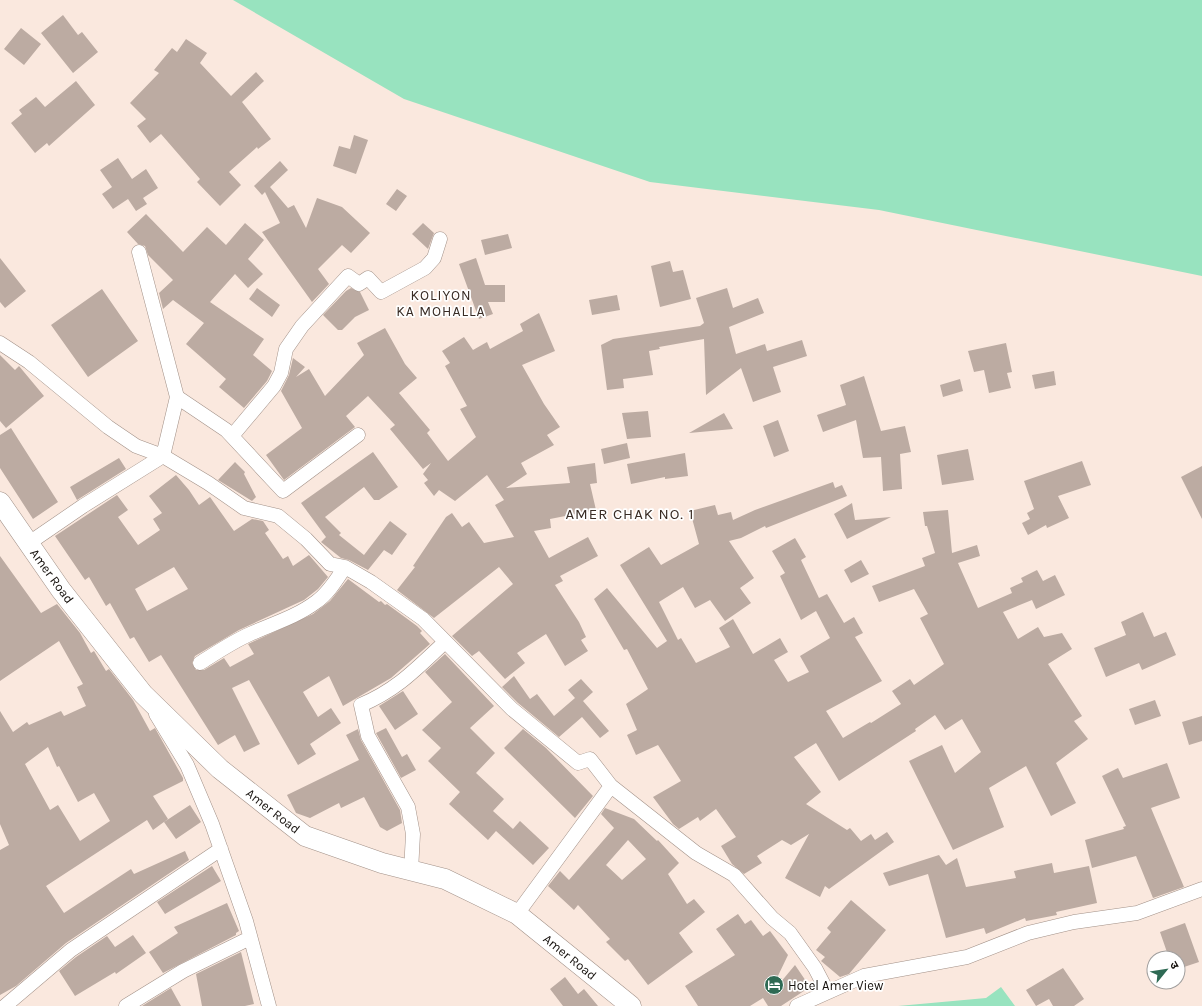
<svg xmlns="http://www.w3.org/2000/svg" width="1202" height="1006" viewBox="0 0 1202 1006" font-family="Karla,'Noto Sans Devanagari',sans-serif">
<rect width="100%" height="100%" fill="#fae8de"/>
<path fill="#98e3bf" d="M 233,0 L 1202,0 L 1202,276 L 879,210 L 650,182 L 404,99 Z
M 1001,987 L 1015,1006 L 898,1006 L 986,998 Z"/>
<path fill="#bcaba2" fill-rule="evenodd" d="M 63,15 L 78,35 L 82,32 L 98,52 L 73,73 L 41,33 Z
M 21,28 L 41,44 L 24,65 L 4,49 Z
M 186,39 L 207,53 L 200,63 L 231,96 L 256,72 L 264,81 L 242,102 L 271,139 L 258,149 L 257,147 L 229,172 L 241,185 L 220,206 L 197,182 L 200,179 L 161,134 L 150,143 L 137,126 L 146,119 L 130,103 L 159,73 L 154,70 L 172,48 L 177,52 Z
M 76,81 L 95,105 L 49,146 L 47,143 L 35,153 L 11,123 L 22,114 L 19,110 L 36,97 L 45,107 Z
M 354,135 L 368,140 L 356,174 L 333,166 L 339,146 L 350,149 Z
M 118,158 L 132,179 L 146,169 L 158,188 L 143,198 L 147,204 L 136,211 L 128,199 L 113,209 L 102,194 L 112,187 L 100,170 Z
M 280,161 L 288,170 L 270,187 L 288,208 L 294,205 L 306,228 L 317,198 L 342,207 L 370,233 L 351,253 L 342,245 L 318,269 L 329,284 L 312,302 L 262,232 L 280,223 L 265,192 L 262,195 L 254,186 Z
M 397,189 L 407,196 L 396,211 L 386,204 Z
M 146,214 L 183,252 L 207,227 L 226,245 L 245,223 L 264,240 L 248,259 L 263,274 L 248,288 L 235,274 L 210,302 L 264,339 L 253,355 L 272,371 L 267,381 L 244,408 L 219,387 L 226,379 L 186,344 L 204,323 L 173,300 L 163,309 L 159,293 L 173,280 L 148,255 L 145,246 L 138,244 L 127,232 Z
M 423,223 L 434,233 L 428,249 L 412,234 Z
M 508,234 L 512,248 L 485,255 L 481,240 Z
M 0,258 L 26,291 L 5,308 L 0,302 Z
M 476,258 L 485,285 L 505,285 L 505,302 L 488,302 L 493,314 L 479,319 L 459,264 Z
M 670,261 L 673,272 L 683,270 L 691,299 L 660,307 L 651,266 Z
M 257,288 L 280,305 L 272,317 L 249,299 Z
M 351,288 L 360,292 L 369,310 L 355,317 L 342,330 L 338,330 L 323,315 L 346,291 Z
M 727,288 L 733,308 L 758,298 L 764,313 L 729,327 L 736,354 L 765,344 L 767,351 L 802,340 L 807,356 L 773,367 L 781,392 L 753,402 L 741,368 L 706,395 L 704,339 L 659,347 L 660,349 L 649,351 L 653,375 L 623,379 L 624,388 L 607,390 L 601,345 L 613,339 L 700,326 L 704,323 L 696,298 Z
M 102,289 L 138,341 L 88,377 L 51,325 Z
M 617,295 L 620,310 L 592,315 L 589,300 Z
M 539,313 L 555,351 L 522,365 L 544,404 L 560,427 L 547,435 L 554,445 L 521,463 L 527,474 L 506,488 L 570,483 L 567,467 L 595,463 L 597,483 L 590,484 L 596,510 L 550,519 L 551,528 L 534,531 L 549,558 L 588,537 L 598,556 L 560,576 L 563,581 L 555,585 L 579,622 L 586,637 L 581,640 L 588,651 L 565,666 L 546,634 L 517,653 L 525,663 L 505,679 L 479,651 L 472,656 L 452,636 L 513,584 L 499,567 L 434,618 L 397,590 L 415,567 L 413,566 L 446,517 L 452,513 L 462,527 L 469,522 L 484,543 L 514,537 L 495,505 L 504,500 L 487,475 L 455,501 L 439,490 L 434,496 L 424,483 L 428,480 L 423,474 L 431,463 L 423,469 L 390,429 L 395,425 L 368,396 L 346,416 L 355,427 L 284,480 L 266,455 L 302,428 L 281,391 L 289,375 L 293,358 L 305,367 L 296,377 L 309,369 L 325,396 L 364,355 L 357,343 L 385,328 L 405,364 L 417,378 L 399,393 L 430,430 L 427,433 L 448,461 L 476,437 L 460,409 L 467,406 L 445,366 L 450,363 L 442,351 L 464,337 L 473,350 L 487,342 L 490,349 L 523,331 L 520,324 Z
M 1006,343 L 1012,372 L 1007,373 L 1011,388 L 989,393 L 984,370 L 974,372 L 968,351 Z
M 0,355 L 15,370 L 19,366 L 44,396 L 6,428 L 0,421 Z
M 1054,371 L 1056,385 L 1035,389 L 1032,375 Z
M 864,376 L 881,431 L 905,426 L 911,452 L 900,454 L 902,489 L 883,491 L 881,457 L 863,458 L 856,420 L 823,432 L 817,415 L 846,405 L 840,385 Z
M 960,379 L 963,391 L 943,397 L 940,385 Z
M 648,411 L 651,437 L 627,439 L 622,413 Z
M 724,413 L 733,429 L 689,433 Z
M 778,420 L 789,451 L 774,457 L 763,426 Z
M 11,428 L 58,502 L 33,519 L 0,468 L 0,435 Z
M 627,443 L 630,458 L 604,464 L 601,449 Z
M 968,449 L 974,480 L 942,485 L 937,455 Z
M 373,452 L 398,487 L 379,500 L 374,500 L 364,487 L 325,517 L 341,533 L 339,535 L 364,555 L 390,521 L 407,534 L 392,555 L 384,550 L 368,570 L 349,560 L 341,558 L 321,542 L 326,537 L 301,503 Z
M 685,453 L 688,476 L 665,479 L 665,477 L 631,484 L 627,464 Z
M 119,458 L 126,469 L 77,500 L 70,487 Z
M 1082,461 L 1091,485 L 1058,496 L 1069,518 L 1047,528 L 1046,525 L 1028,535 L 1022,523 L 1030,519 L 1027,513 L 1034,509 L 1024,481 Z
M 235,462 L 245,472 L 244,474 L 256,497 L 252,501 L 218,480 Z
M 1202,466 L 1202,519 L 1181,477 Z
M 176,475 L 189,490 L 199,505 L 210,497 L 234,531 L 252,519 L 263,521 L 269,530 L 265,533 L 283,559 L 288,556 L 293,566 L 309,555 L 328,577 L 318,589 L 304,600 L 239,630 L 195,656 L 192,663 L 196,670 L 204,670 L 224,658 L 230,667 L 254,654 L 248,644 L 313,614 L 330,601 L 348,579 L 379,602 L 381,601 L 385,605 L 387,604 L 417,626 L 422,631 L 420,633 L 430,644 L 391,678 L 343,706 L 329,676 L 303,692 L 318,717 L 331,708 L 341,723 L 310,744 L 316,754 L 298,765 L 249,680 L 232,688 L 260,744 L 244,752 L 235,735 L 218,745 L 161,655 L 149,662 L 134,637 L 130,639 L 110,603 L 106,606 L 89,577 L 85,580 L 55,536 L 117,495 L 128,510 L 118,517 L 138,545 L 160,530 L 153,519 L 162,513 L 149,496 ZM 174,567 L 188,589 L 147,611 L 135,589 Z
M 833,482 L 835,488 L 842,485 L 847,496 L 766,528 L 765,526 L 741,538 L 729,541 L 754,578 L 740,588 L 751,603 L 725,621 L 710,600 L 695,608 L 683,587 L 659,602 L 678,640 L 681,638 L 696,663 L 730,647 L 719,628 L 733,619 L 753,654 L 780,638 L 788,652 L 774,660 L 788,682 L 809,672 L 800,656 L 830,638 L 816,611 L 801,620 L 780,576 L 785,573 L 772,551 L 795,538 L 806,557 L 801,560 L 819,598 L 827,594 L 844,623 L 854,617 L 863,633 L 855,637 L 882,681 L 826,711 L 843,738 L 870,722 L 871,723 L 901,704 L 892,691 L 910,679 L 914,685 L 944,664 L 920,618 L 928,614 L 914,589 L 879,602 L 872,586 L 925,566 L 922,558 L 935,553 L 927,526 L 925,526 L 923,512 L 948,510 L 952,553 L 977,545 L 980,556 L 958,563 L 978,608 L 1012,593 L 1010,588 L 1023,582 L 1021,578 L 1037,570 L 1043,581 L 1055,575 L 1065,595 L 1036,609 L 1032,600 L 1003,612 L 1018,639 L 1038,627 L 1044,637 L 1062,633 L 1072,649 L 1048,664 L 1082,716 L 1074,721 L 1088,739 L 1056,763 L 1076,803 L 1051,816 L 1026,766 L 989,788 L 1004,827 L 953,850 L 909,761 L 942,745 L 955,773 L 981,752 L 962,719 L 945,730 L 935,715 L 915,729 L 916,731 L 839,781 L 816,743 L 794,757 L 821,792 L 806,804 L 847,830 L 850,828 L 861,841 L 871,834 L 875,840 L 887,832 L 894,842 L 829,889 L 825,886 L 820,897 L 785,878 L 809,834 L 791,845 L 782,840 L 757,856 L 762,863 L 744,874 L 732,864 L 721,846 L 736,837 L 716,809 L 700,821 L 698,817 L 679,829 L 673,824 L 653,797 L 681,781 L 658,745 L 636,755 L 627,735 L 637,730 L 626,704 L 648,689 L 627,649 L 624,650 L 594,599 L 607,588 L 657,648 L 667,641 L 620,565 L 649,547 L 661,565 L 699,544 L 690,511 L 715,505 L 718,515 L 731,512 L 733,520 L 755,510 Z
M 852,503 L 855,520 L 891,517 L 847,539 L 834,514 Z
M 0,556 L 41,613 L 57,604 L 80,633 L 91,653 L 94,651 L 106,671 L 109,669 L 133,700 L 150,731 L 155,728 L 183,778 L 183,781 L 153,796 L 168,819 L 153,830 L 147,820 L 46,886 L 64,913 L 131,869 L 134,874 L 185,851 L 189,860 L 66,943 L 16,986 L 0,995 L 0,850 L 9,845 L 0,824 L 0,711 L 13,732 L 27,722 L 29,725 L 61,711 L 64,716 L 86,706 L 77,687 L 83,684 L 59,641 L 0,681 ZM 48,747 L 57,767 L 59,766 L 78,802 L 94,793 L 110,821 L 80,841 L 58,805 L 50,810 L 25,764 Z
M 861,560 L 869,574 L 851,583 L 844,570 Z
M 1143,612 L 1154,637 L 1166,632 L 1176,655 L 1142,670 L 1139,663 L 1106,677 L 1094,648 L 1126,635 L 1121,622 Z
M 445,654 L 494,706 L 470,728 L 495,753 L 476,773 L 504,799 L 493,811 L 513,829 L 520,821 L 549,848 L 533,865 L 496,831 L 488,840 L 449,804 L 460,792 L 428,761 L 441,748 L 422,730 L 452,702 L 425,672 Z
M 514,676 L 530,699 L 537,694 L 554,716 L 575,698 L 568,690 L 581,679 L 593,692 L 583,701 L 609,731 L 600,738 L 582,717 L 559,737 L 518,703 L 502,687 Z
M 403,691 L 418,714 L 395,730 L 379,706 Z
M 1155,700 L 1161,716 L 1135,725 L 1129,709 Z
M 1202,716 L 1202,741 L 1189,745 L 1182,722 Z
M 386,728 L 402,757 L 407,754 L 416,770 L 401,778 L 376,733 Z
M 358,729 L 361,740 L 400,810 L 402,823 L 387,831 L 380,827 L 364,797 L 341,808 L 339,803 L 310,818 L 296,813 L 287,795 L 359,760 L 346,735 Z
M 523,729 L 546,748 L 593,796 L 575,818 L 504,748 Z
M 1167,763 L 1180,798 L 1151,808 L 1184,887 L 1153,898 L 1136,856 L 1092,868 L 1085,840 L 1124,829 L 1123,827 L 1126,826 L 1102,776 L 1118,768 L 1123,778 Z
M 190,805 L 201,822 L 176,839 L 164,822 Z
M 605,808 L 634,819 L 657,841 L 658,840 L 679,863 L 668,874 L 687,904 L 694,899 L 705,912 L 679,933 L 693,952 L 648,985 L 628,959 L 625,961 L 606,942 L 610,939 L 578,905 L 574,910 L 548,886 L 560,871 L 569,880 L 614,828 L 601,814 ZM 628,840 L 646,859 L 622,880 L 606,865 Z
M 939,855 L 946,865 L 957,858 L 966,887 L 1016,878 L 1014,871 L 1052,863 L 1054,873 L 1089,866 L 1097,903 L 1056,912 L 1057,915 L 1026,921 L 1025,918 L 986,934 L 984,928 L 946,938 L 928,874 L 889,886 L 883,873 Z
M 212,866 L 221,881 L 165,914 L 157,902 Z
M 851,900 L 886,930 L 849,974 L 840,977 L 821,961 L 825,957 L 816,950 L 831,932 L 827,928 Z
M 227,903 L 239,931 L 236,933 L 236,935 L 163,973 L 149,952 L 178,933 L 174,927 Z
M 738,914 L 745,924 L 751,920 L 763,936 L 770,931 L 788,955 L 776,980 L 780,983 L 795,965 L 810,987 L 781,1006 L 768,1006 L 763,998 L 750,1006 L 698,1006 L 685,986 L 735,955 L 716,929 Z
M 1185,923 L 1199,962 L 1178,969 L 1178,958 L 1169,958 L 1160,932 Z
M 133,935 L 146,953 L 116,974 L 115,972 L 75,996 L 59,971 L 76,957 L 107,936 L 115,947 Z
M 241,952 L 254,1004 L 245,1006 L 202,1006 L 196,974 Z
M 1063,968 L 1084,999 L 1074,1006 L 1053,1006 L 1049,999 L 1036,1006 L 1026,990 Z
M 565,977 L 578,994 L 584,989 L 598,1006 L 563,1006 L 550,989 Z
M 171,988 L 181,1006 L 142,1006 Z"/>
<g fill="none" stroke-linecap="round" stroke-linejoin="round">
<g stroke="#a29188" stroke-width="15">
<path id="minor" d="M 0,343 L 29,362 L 108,427 L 136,446 L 163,456 L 208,483 L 244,508 L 278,516 L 306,539 L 330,564 L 345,567 L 371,582 L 423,619 L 512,709 L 578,763 L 590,759 L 611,786 L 696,853 L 734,875 L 772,918 L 790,933 L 815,968 L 827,991
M 177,397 L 226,430 L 283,491 L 358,435
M 232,436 L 274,386 L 281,373 L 286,349 L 302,326 L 348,276 L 359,284 L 368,278 L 381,292 L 425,268 L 434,258 L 440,239
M 29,543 L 83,506 L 163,456 L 177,397 L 139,252
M 200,663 C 216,653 232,642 250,634 C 272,624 296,617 316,602 C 328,594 337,579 345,567
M 156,714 L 187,765 L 212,824 L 246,921 L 269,1006
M 411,871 L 413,834 L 408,807 L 368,736 L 361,705 C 398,689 416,669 445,642
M 517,914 L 611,786
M 5,1006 L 71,950 L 221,849
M 126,1006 L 183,971 L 250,938
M 797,1006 L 864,976 L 967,957 L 1028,933 L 1074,922 L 1137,913 L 1202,889"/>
</g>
<g stroke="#a29188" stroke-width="21">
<path id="secondary" d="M 0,502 L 61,590 L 143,694 L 220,769 L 305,836 L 382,863 L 445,879 L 517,914 L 631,1006"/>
</g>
<use href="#minor" stroke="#fff" stroke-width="14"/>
<use href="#secondary" stroke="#fff" stroke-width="20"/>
</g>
<defs>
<g id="hotel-disc" transform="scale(1)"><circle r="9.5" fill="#2e6a54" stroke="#fff"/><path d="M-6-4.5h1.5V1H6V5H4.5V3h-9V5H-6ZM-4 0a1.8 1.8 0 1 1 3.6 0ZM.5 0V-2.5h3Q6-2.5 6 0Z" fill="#fff"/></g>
</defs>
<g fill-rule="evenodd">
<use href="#hotel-disc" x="774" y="985"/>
</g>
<g text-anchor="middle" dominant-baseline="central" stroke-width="3.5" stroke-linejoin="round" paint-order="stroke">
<g font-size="13" fill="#15100c" stroke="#fff">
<text transform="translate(52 576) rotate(54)">Amer Road</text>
<text transform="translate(273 811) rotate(38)">Amer Road</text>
<text transform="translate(570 957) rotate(39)">Amer Road</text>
</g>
<g font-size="13" fill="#15100c" stroke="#fff" text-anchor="start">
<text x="788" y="985">Hotel Amer View</text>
</g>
<g font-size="14" letter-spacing="1" fill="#382b24" stroke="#fff">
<text x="441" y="295">KOLIYON<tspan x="441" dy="16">KA MOHALLA</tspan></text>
</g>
<g font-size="15" letter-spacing="1" fill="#382b24" stroke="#fff">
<text x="630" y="514">AMER CHAK NO. 1</text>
</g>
</g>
<g transform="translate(1166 970) rotate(60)"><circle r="19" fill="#ffffff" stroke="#a19f9e"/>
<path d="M0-3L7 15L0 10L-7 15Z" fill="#2e6a54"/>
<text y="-6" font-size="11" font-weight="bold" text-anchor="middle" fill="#15100c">उ</text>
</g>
</svg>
